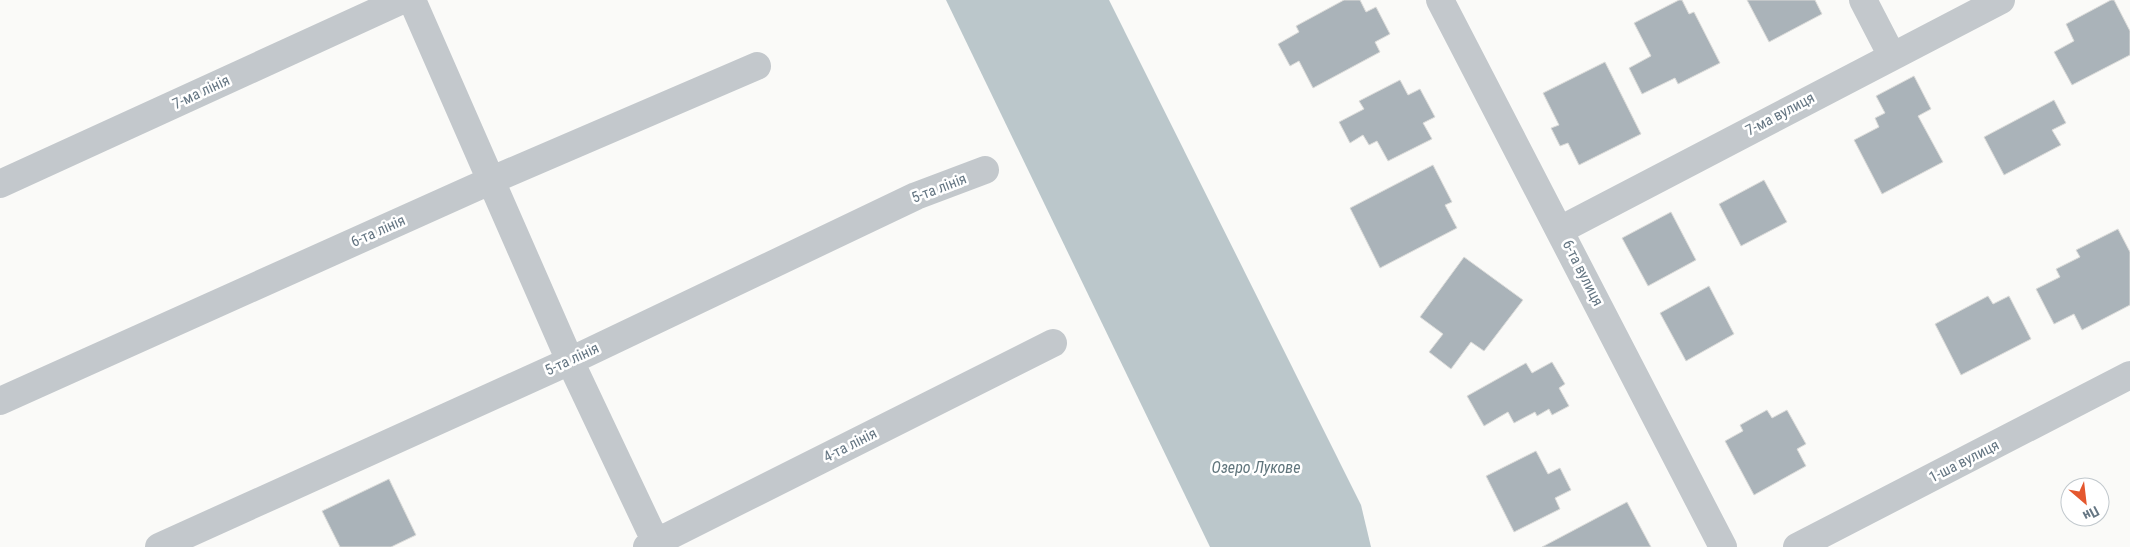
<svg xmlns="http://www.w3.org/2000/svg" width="2130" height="547" viewBox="0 0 2130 547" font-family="'Roboto Condensed',sans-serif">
<rect width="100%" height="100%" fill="#fafaf8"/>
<path fill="#bbc7cb" d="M 946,0 L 1109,0 L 1361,505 L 1371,547 L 1210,547 Z"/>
<path fill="#aab3b9" stroke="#dcdcda" d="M 1344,0 L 1360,0 L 1366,12 L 1376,7 L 1390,34 L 1375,42 L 1380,52 L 1313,88 L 1299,61 L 1290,66 L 1278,44 L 1299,32 L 1296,26 Z
M 1679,0 L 1682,0 L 1689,14 L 1694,12 L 1720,63 L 1678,84 L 1675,78 L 1642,94 L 1629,68 L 1651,56 L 1634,23 Z
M 1747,0 L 1815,0 L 1822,14 L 1769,42 Z
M 2111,0 L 2114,0 L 2130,31 L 2130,55 L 2072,85 L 2054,52 L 2074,41 L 2066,24 Z
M 1605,62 L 1641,134 L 1579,165 L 1568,143 L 1560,146 L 1551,128 L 1559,125 L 1543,93 Z
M 1914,76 L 1931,109 L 1918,116 L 1943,162 L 1882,194 L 1854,140 L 1879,127 L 1875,118 L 1885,113 L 1876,96 Z
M 1400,80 L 1408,95 L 1420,89 L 1435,117 L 1423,123 L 1432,139 L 1388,161 L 1377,141 L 1369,145 L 1363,135 L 1350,143 L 1339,122 L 1364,109 L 1359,101 Z
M 2054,100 L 2066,123 L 2052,130 L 2061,145 L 2004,175 L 1984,137 Z
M 1433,165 L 1452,202 L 1445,205 L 1457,228 L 1380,268 L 1350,208 Z
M 1764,180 L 1787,222 L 1741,246 L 1719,204 Z
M 1671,212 L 1696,260 L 1648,286 L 1622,238 Z
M 2118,229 L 2130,252 L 2130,305 L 2082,330 L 2074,314 L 2054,324 L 2036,289 L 2060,277 L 2056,269 L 2080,257 L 2076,250 Z
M 1464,257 L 1523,300 L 1484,351 L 1471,342 L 1451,369 L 1429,352 L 1443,334 L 1420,317 Z
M 1709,286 L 1734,334 L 1686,361 L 1660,313 Z
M 1988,296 L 1993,304 L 2009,296 L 2031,339 L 1961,375 L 1935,324 Z
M 1552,362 L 1565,384 L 1559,388 L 1569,406 L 1552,415 L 1549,409 L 1537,416 L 1535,412 L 1514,423 L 1508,412 L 1484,426 L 1467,396 L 1526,363 L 1532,373 Z
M 1767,410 L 1772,418 L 1787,410 L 1806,444 L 1797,449 L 1806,466 L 1754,495 L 1725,441 L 1743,431 L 1740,425 Z
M 1536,451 L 1548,474 L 1560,468 L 1571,490 L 1555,498 L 1560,509 L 1514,532 L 1486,476 Z
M 389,479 L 416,535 L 391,547 L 340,547 L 322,511 Z
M 1627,502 L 1651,547 L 1542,547 Z"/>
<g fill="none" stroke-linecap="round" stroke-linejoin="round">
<path stroke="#c3c8cc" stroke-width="28" d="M 412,0 L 570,361 L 658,547
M 1440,0 L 1723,547
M 1863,0 L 1892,56
M 0,184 L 402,0
M 1560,230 L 2001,0
M 0,401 L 492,180 L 757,66
M 159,547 L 570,361 L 916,196 L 985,170
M 647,547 L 1053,343
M 1797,547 L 2130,375"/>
</g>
<g text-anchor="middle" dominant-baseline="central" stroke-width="5" stroke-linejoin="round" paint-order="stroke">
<g font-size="15" fill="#657683" stroke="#fff">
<text transform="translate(201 92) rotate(-25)">7-ма лінія</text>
<text transform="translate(1780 114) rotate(-28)">7-ма вулиця</text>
<text transform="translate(939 188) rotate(-21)">5-та лінія</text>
<text transform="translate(378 231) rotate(-24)">6-та лінія</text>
<text transform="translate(1583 273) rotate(63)">6-та вулиця</text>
<text transform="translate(572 359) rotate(-25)">5-та лінія</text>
<text transform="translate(850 445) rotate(-27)">4-та лінія</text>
<text transform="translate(1964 461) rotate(-27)">1-ша вулиця</text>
</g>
<g font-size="16" font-style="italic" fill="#60757c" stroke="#fff">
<text x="1256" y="467">Озеро Лукове</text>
</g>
</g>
<g transform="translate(2085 502) rotate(152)"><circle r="24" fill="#ffffff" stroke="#c1c8cd"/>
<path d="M0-4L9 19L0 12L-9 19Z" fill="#e4572e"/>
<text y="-8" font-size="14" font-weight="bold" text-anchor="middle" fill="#657683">Пн</text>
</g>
</svg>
